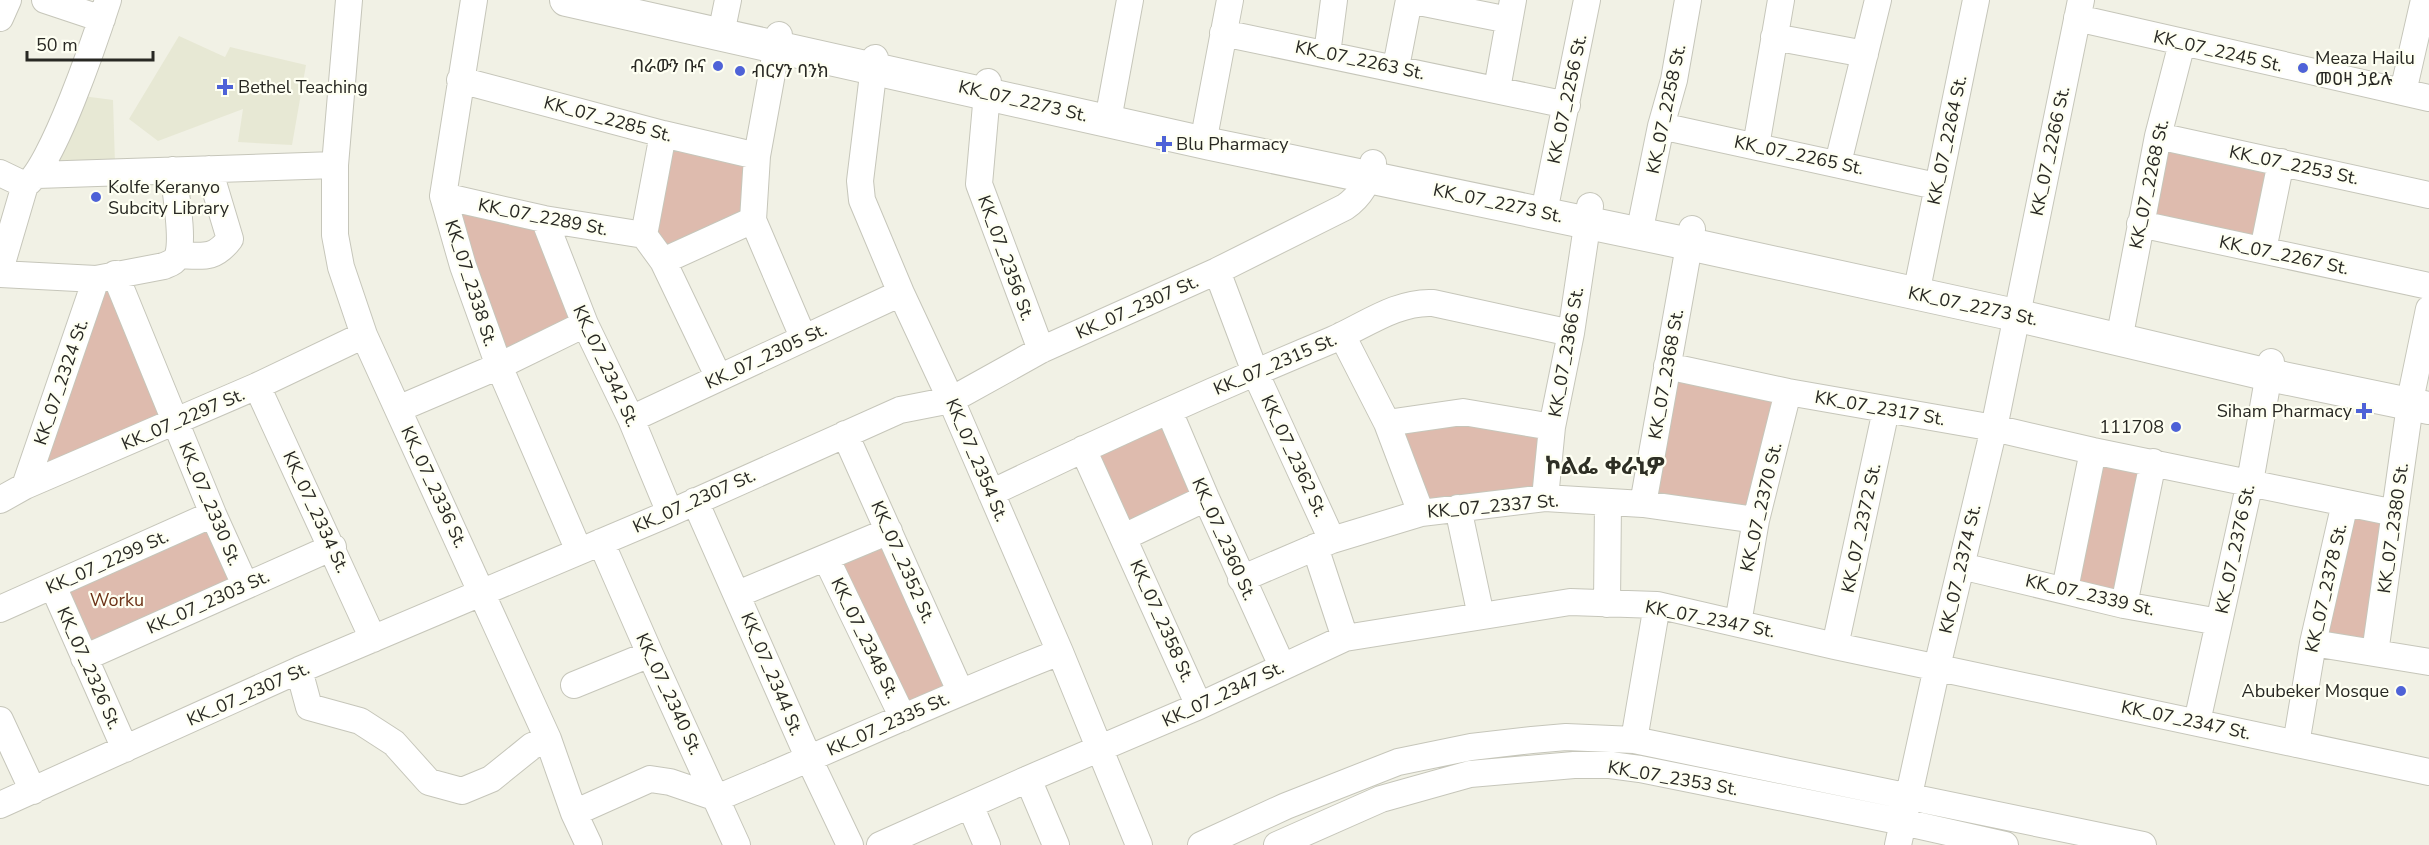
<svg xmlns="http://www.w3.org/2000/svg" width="2429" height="845" viewBox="0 0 2429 845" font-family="'Nunito Sans','Noto Sans Ethiopic',sans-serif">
<rect width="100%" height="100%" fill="#f1f1e5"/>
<path fill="#e7e8d4" d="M 179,36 L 225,57 L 230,47 L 306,65 L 292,145 L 238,142 L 243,109 L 158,141 L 129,119 Z
M 75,95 L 113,100 L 115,164 L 59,161 L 55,152 Z"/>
<path fill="#debbae" d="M 663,134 L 757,156 L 753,220 L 663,261 L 644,235 Z
M 2158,136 L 2281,162 L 2263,250 L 2140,224 Z
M 443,196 L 544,219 L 585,324 L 499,366 Z
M 115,274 L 175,422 L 25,486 L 96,279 Z
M 1667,366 L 1788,392 L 1756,520 L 1643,504 Z
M 1169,411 L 1206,498 L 1124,537 L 1083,449 Z
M 1387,423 L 1552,427 L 1545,498 L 1421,513 Z
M 2093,451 L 2153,462 L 2124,605 L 2065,589 Z
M 2345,503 L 2395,513 L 2375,653 L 2313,643 Z
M 213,514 L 245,585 L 84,658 L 53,586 Z
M 889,531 L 960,691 L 903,718 L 826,558 Z"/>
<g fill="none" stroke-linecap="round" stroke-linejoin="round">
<g stroke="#c6c6ba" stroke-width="28">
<path id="minor" d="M 45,0 L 102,19
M 349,0 L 335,165 L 335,235 L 341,267 L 364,335 L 548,739 L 574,813 L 589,845
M 474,0 L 443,196 L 463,266 L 499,366 L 579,551
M 0,18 L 8,0
M 2077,18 L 2429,98
M 1223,33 L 1567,105
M 721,34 L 728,0
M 779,35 L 757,156 L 753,220 L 803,337
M 1774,37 L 1865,54
M 1327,54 L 1334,0
M 875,58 L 860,181 L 862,200 L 901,293 L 951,400 L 1060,652 L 1139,845
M 1396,67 L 1409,0 L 1509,20
M 460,80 L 663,134 L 757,156
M 988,82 L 979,184 L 1041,350
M 1497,89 L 1513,0
M 2403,92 L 2424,0
M 1108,120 L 1130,0
M 1661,126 L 1936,186
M 663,134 L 644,235 L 663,261 L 719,378
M 2158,136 L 2429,195
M 1203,143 L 1230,0
M 1756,146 L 1781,0
M 1838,163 L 1878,0
M 0,173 L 25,185
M 37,175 L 335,165
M 443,196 L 544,219 L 644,235
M 1544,212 L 1587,0
M 544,219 L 585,324 L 631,419 L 670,513
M 2140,224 L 2429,286
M 1639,234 L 1661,126 L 1674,80 L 1688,0
M 2263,250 L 2281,162
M 178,255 C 203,256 214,260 230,239 L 209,169
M 663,261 L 753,220
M 0,270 L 25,185 C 51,171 97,34 108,0
M 1217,271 L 1255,372 L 1332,540
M 0,274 L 96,279 L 164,266 C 171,263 175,262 178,255 C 184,236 175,191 173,170
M 115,274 L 213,514 L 245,585
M 1916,294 L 1976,0
M 1342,335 L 1387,423 L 1421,513
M 2119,340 L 2158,136 L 2182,43
M 1667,366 L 1788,392 L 1994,428 L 2093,451 L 2395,513
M 257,386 L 373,639
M 398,409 L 499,366 L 585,324
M 1169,411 L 1206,498 L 1282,666
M 631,419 L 901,293
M 1387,423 L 1463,412 L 1552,427
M 845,434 L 960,691
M 1083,449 L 1199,706
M 25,486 L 96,279
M 991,493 C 1103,439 1217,388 1332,340 C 1364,326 1397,301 1433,303 L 1571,333
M 1545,498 L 1552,427 L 1571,333 L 1590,206
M 0,500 L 25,486 L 257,386 L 364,335
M 695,501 L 809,759 L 850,845
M 1643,504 L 1692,229
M 1458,508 L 1481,616
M 1124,537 L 1206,498
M 601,542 L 650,654 L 737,845
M 1315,547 L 1345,638
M 826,558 L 903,718
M 1961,566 L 2124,605 L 2219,622
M 1241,579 L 1332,540 L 1421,513 L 1545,498 L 1643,504 L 1756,520
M 53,586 L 125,749
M 2065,589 L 2093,451
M 738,594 L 889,531
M 1607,604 L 1608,502
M 2124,605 L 2153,462
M 0,609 L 213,514
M 1738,623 L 1756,520 L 1788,392
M 2313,643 L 2429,662
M 1835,646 L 1886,410
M 2375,653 L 2412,391 L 2429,309
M 84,658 L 333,547
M 299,670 L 309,707 L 360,721 L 394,743 L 429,782 L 462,791 L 491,779 L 532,746 L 548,739
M 574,685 L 650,654
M 0,720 L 33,791
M 2197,722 L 2250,482 L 2271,362
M 1634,740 L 1657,605
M 2296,744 L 2313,643 L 2345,503
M 1028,779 L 1056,845
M 717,798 C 832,750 944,697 1060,652
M 0,805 L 299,670 L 670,513 L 900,410 L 951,400 L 1041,350 L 1217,271 L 1345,207 C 1361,196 1368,182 1373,163
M 970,805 L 987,845
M 574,813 L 650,779 L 670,782 L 717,798
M 880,845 L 1028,779 L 1199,706 L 1345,638 L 1570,602 L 1657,605 L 1835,646 L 2429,772
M 1201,845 L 1286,806 L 1398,762 L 1471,747 L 1532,740 L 1566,737 L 1634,740 L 2143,845
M 1277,845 L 1381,799 L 1470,774 L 1574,765 L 1610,765 L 1640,769 L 1903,822 L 2005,845
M 1898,845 L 1937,667 L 1994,428 L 2081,0"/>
</g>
<g stroke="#c6c6ba" stroke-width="34">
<path id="major" d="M 566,0 L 1210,144 L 1689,244 L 2015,315 L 2269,375 L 2429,408"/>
</g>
<use href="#minor" stroke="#fff" stroke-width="26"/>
<use href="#major" stroke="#fff" stroke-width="32"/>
</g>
<g fill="#4e62d7" stroke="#fefff2" stroke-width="2">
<circle cx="718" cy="66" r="6"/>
<circle cx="2303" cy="68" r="6"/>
<circle cx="740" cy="71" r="6"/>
<path d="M222 78h6v6h6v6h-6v6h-6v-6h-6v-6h6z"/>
<path d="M1161 135h6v6h6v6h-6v6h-6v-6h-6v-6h6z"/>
<circle cx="96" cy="197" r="6"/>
<path d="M2361 402h6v6h6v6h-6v6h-6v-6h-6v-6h6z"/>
<circle cx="2176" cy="427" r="6"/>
<circle cx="2401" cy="691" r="6"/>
</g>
<g text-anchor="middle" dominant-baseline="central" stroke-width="4.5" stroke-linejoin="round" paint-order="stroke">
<g font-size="18" fill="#282823" stroke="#fefff2">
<text transform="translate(2218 51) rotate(13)">KK_07_2245 St.</text>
<text transform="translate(1360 60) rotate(12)">KK_07_2263 St.</text>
<text transform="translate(1567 99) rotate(-78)">KK_07_2256 St.</text>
<text transform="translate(1023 101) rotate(13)">KK_07_2273 St.</text>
<text transform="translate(1666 109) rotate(-78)">KK_07_2258 St.</text>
<text transform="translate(608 119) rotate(15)">KK_07_2285 St.</text>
<text transform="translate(1947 140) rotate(-78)">KK_07_2264 St.</text>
<text transform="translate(2050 151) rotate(-78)">KK_07_2266 St.</text>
<text transform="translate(1799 155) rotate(12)">KK_07_2265 St.</text>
<text transform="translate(2294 165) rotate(12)">KK_07_2253 St.</text>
<text transform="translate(2149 184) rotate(-78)">KK_07_2268 St.</text>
<text transform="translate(1498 203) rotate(12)">KK_07_2273 St.</text>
<text transform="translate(543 217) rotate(11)">KK_07_2289 St.</text>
<text transform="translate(2284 255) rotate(12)">KK_07_2267 St.</text>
<text transform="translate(1006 258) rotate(70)">KK_07_2356 St.</text>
<text transform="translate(471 283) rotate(72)">KK_07_2338 St.</text>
<text transform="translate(1973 306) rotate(12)">KK_07_2273 St.</text>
<text transform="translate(1137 307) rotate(-24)">KK_07_2307 St.</text>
<text transform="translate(1566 352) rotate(-80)">KK_07_2366 St.</text>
<text transform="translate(766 356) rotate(-25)">KK_07_2305 St.</text>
<text transform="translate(1275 364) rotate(-23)">KK_07_2315 St.</text>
<text transform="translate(606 366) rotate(65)">KK_07_2342 St.</text>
<text transform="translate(1666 374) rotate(-80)">KK_07_2368 St.</text>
<text transform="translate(61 382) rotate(-71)">KK_07_2324 St.</text>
<text transform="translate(1880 408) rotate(10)">KK_07_2317 St.</text>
<text transform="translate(183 419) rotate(-23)">KK_07_2297 St.</text>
<text transform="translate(1294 456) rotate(65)">KK_07_2362 St.</text>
<text transform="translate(977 460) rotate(67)">KK_07_2354 St.</text>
<text transform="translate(434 487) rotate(65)">KK_07_2336 St.</text>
<text transform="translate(694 501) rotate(-24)">KK_07_2307 St.</text>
<text transform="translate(210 504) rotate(67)">KK_07_2330 St.</text>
<text transform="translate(1493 506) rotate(-5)">KK_07_2337 St.</text>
<text transform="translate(1761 507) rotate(-77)">KK_07_2370 St.</text>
<text transform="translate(316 512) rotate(65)">KK_07_2334 St.</text>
<text transform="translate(1861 528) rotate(-78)">KK_07_2372 St.</text>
<text transform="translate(2393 528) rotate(-82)">KK_07_2380 St.</text>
<text transform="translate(1224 539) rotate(66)">KK_07_2360 St.</text>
<text transform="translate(2235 549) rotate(-78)">KK_07_2376 St.</text>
<text transform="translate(107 562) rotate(-24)">KK_07_2299 St.</text>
<text transform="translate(903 562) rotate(66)">KK_07_2352 St.</text>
<text transform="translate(1960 569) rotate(-77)">KK_07_2374 St.</text>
<text transform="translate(2326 588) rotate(-77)">KK_07_2378 St.</text>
<text transform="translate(2090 595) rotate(13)">KK_07_2339 St.</text>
<text transform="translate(208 602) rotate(-24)">KK_07_2303 St.</text>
<text transform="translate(1710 619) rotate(11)">KK_07_2347 St.</text>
<text transform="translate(1162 621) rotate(66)">KK_07_2358 St.</text>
<text transform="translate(865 638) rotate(64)">KK_07_2348 St.</text>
<text transform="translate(89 668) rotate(66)">KK_07_2326 St.</text>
<text transform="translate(772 674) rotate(67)">KK_07_2344 St.</text>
<text transform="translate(248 694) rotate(-24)">KK_07_2307 St.</text>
<text transform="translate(669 694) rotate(65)">KK_07_2340 St.</text>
<text transform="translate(1223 694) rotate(-25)">KK_07_2347 St.</text>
<text transform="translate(2186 720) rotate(12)">KK_07_2347 St.</text>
<text transform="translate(888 724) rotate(-24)">KK_07_2335 St.</text>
<text transform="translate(1673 778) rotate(10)">KK_07_2353 St.</text>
</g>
<g font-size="18" fill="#282823" stroke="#fefff2" text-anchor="start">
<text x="2315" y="58">Meaza Hailu<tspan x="2315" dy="21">መዐዛ ኃይሉ</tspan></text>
<text x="706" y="66" text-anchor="end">ብራውን ቡና</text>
<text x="752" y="71">ብርሃን ባንክ</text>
<text x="238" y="87">Bethel Teaching</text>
<text x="1176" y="144">Blu Pharmacy</text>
<text x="108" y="187">Kolfe Keranyo<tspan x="108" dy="21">Subcity Library</tspan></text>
<text x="2352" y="411" text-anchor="end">Siham Pharmacy</text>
<text x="2164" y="427" text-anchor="end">111708</text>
<text x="2389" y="691" text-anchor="end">Abubeker Mosque</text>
</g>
<g font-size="18" fill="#6c3117" stroke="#fefff2">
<text x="117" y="600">Worku</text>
</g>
<g font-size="24" font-weight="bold" fill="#2e2f25" stroke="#fefff2">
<text x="1605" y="466">ኮልፌ ቀራኒዎ</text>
</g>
</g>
<path d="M27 51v9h126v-9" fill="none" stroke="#282823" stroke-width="3"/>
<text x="36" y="51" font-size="18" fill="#282823" stroke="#fefff2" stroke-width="4.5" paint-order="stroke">50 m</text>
</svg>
